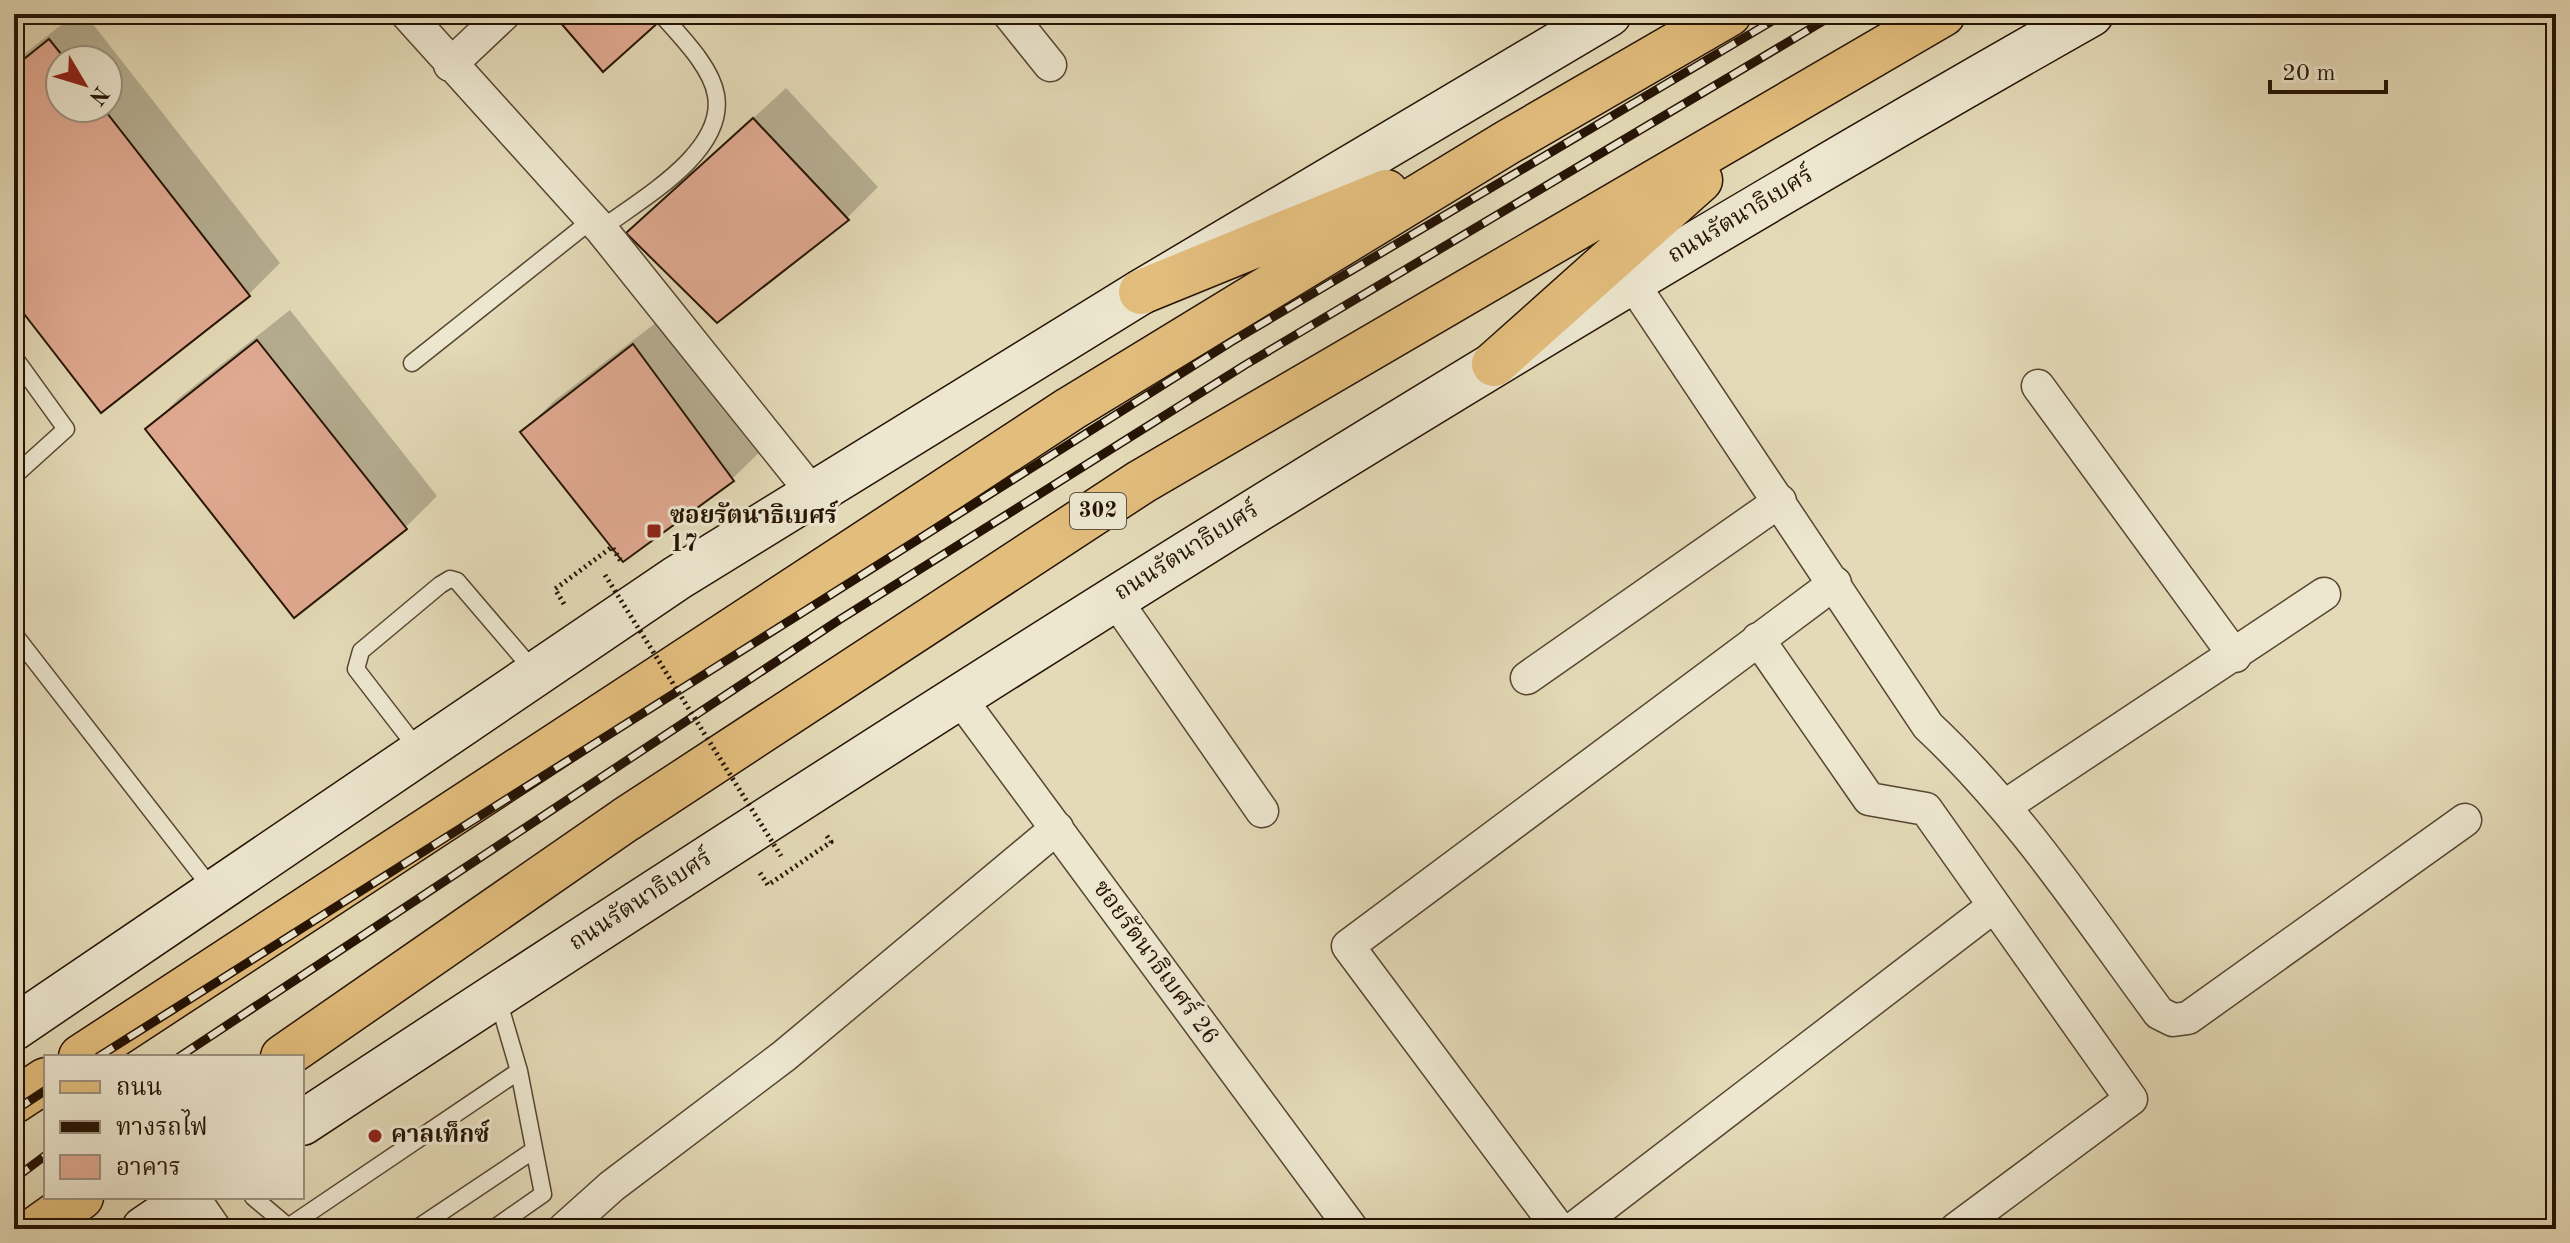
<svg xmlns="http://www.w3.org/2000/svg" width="2570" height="1243" viewBox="0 0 2570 1243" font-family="'Old Standard TT','Noto Serif Thai',serif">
<rect width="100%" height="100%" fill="#e4dab7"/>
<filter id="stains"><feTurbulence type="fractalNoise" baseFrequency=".0025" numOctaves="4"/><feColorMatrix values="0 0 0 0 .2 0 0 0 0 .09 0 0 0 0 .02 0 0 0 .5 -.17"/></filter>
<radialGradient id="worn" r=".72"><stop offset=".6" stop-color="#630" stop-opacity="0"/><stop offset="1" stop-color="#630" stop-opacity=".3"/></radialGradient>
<path fill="#0003" fill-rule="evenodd" d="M 75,14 L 85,14 L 280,263 L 249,294 L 102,410 L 14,298 L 14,62 ZM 60,60 L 108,60 L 108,108 L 60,108 Z
M 786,88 L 878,187 L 847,218 L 629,233 Z
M 290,310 L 437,496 L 406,527 L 294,615 L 148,430 L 179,398 Z
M 666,315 L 764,448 L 732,479 L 523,432 L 554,401 Z"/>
<path fill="#e1aa92" stroke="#251304" stroke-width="2" d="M 553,14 L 654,14 L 660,21 L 603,72 Z
M 49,39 L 66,60 L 60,60 L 60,108 L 103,108 L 250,296 L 101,413 L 14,301 L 14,67 Z
M 753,118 L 849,220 L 717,323 L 626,233 Z
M 257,340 L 407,529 L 294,618 L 145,429 Z
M 633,344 L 734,481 L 623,562 L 520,432 Z"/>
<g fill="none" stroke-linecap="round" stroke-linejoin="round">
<g stroke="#554531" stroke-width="19">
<path id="lane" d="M 601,229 C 641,199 726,152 716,95 C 711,66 680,36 661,14
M 14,357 L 66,429 L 14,476
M 412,363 L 593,219
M 14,634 L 213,890
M 420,752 L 356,669 L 361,651 L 440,585 L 450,579 L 457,581 L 534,671
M 253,1197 L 291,1229
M 288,1227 L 519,1071
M 416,1229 L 534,1150
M 493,1229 L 543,1194 L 519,1071 L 497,996"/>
</g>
<g stroke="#554531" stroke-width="35">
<path id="street" d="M 407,14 L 601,229 L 815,496
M 1009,14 L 1050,65
M 450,65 L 504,14
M 1631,281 L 1928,726 C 2018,810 2086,914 2159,1013 L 2173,1020 L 2188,1018 L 2465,820
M 2038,386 L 2235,656
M 1114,598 L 1262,811
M 1758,639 L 1869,799 L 1926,809 L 2131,1099 L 1956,1229
M 1527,678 L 1780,501
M 959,697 L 1352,1229
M 2005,806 L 2324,594
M 193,1197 L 215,1229
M 564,1229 L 612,1186 L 784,1056 L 1057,828
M 1559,1229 L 1348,946 L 1835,583
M 1573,1229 L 1994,906"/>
</g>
<g stroke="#251304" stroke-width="47">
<path id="secondary" d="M 14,1028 L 677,578 L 1141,292 L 1609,14
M 302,1123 C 888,737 1480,360 2091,14
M 144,1229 L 191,1197"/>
</g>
<g stroke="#251304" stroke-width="47">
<path id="primary" d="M 1141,292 L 1386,192
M 1494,364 L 1700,180
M 81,1057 L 1070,409 L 1508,142 L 1729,14
M 283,1057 L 625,820 L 1141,482 L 1943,14
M 14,1101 L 46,1080
M 36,1229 L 81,1197"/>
</g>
<path stroke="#251304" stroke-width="5" stroke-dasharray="2 4" stroke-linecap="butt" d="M 564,604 L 555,589 L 612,547 L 622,563
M 760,873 L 768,885 L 831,842 L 825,833"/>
<use href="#lane" stroke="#ede7d0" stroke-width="16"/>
<use href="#street" stroke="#ede7d0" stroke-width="32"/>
<use href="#secondary" stroke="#ede7d0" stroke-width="44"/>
<use href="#primary" stroke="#e2bd7c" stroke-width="44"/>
<g stroke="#251304" stroke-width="9">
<path id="rail" d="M 98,1057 L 1231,342 L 1784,14
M 179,1057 L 839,620 L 1245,365 L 1835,14
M 14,1111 L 46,1090
M 14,1179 L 46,1155"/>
</g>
<use href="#rail" stroke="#ede7d0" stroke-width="6" stroke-dasharray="18" stroke-linecap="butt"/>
<path stroke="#251304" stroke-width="5" stroke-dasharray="2 4" stroke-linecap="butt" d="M 605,575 L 781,856"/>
</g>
<g fill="#8f2418" stroke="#ede7d0" stroke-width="3">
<rect x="646" y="523" width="16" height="16" rx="4"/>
<circle cx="375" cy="1136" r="8"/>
</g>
<g text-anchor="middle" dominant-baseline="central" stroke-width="6" stroke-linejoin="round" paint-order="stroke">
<rect fill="#ede7d0" stroke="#615341" stroke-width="2" x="1070" y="493" width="56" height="36" rx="6"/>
<g font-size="22" font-weight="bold" fill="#251304">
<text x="1098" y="511">302</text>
</g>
<g font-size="24" fill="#251304" stroke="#ede7d0">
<text transform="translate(1741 216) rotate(-31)">ถนนรัตนาธิเบศร์</text>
<text transform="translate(1187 552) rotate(-32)">ถนนรัตนาธิเบศร์</text>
<text transform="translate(641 901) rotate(-33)">ถนนรัตนาธิเบศร์</text>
<text transform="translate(1155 963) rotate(54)">ซอยรัตนาธิเบศร์ 26</text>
</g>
<g font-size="24" font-weight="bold" fill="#251304" stroke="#ede7d0" text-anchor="start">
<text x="670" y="517">ซอยรัตนาธิเบศร์<tspan x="670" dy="28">17</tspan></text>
<text x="391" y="1136">คาลเท็กซ์</text>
</g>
</g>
<rect width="2570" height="1243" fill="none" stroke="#e4dab7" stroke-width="48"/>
<rect x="16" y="16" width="2538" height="1211" fill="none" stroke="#251304" stroke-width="4"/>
<rect x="24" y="24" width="2522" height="1195" fill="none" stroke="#251304" stroke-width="2"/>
<rect x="44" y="1055" width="260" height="144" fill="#ede7d0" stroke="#9d927e" stroke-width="2"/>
<rect x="60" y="1081" width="40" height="12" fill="#e2bd7c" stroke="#9d927e" stroke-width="2"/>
<text x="116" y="1095" font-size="24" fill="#251304">ถนน</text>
<rect x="60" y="1121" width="40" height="12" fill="#251304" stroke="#9d927e" stroke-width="2"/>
<text x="116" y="1135" font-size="24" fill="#251304">ทางรถไฟ</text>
<rect x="60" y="1155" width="40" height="24" fill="#e1aa92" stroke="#9d927e" stroke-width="2"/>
<text x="116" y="1175" font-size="24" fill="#251304">อาคาร</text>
<g transform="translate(84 84) rotate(128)"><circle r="38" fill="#ede7d0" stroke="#9d927e" stroke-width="2"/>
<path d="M0-6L14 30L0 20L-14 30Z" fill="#8f2418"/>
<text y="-12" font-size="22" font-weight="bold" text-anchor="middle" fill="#251304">N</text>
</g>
<path d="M2270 80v12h116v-12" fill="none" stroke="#251304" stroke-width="4"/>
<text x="2282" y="80" font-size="24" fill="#251304" stroke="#ede7d0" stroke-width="6" paint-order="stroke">20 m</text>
<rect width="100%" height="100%" filter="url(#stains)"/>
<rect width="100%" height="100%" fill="url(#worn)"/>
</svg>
